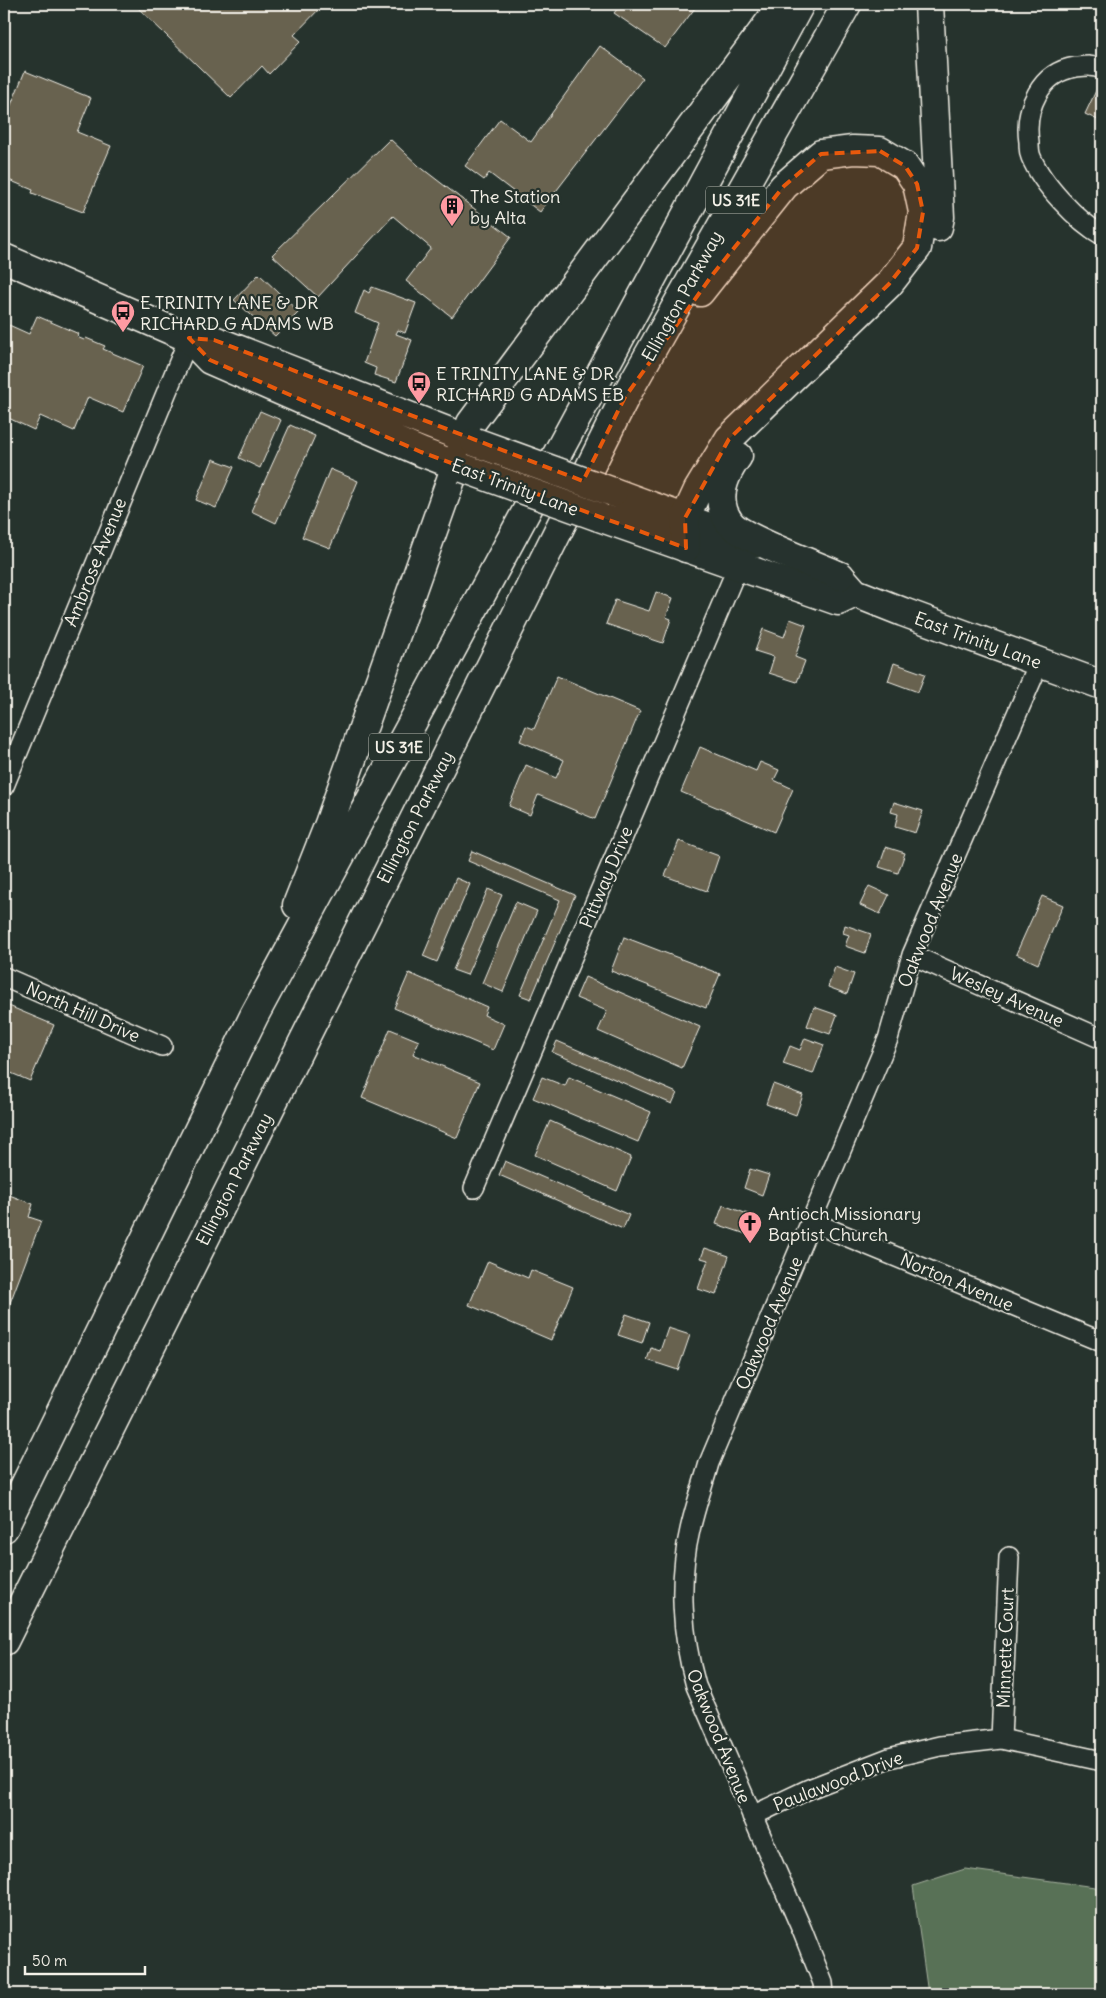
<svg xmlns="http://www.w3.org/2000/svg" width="1106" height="1998" viewBox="0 0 1106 1998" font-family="Delius,sans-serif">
<rect width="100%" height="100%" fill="#26332d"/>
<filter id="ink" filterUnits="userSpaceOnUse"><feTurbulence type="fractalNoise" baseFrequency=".02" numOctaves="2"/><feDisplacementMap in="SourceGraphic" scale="10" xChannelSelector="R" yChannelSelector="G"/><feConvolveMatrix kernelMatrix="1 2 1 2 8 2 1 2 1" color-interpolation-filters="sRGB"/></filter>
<g filter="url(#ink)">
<path fill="#587156" stroke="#a6b19f" d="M 965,1869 L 1102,1888 L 1102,1994 L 928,1994 L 913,1886 Z"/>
<path fill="#676250" stroke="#f4f1e8" d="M 134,4 L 324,4 L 294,35 L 301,41 L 269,74 L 262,66 L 231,98 Z
M 621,4 L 698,4 L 665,48 L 614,13 Z
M 600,46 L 643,78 L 540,212 L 489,173 L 484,180 L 465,166 L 500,119 L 531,142 Z
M 25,71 L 91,98 L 77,132 L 111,146 L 83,212 L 32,193 L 33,190 L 4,178 L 4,122 Z
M 1102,78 L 1102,122 L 1085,114 Z
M 390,139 L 419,166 L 511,237 L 452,317 L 406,281 L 431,248 L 393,216 L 318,297 L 272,255 Z
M 259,274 L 299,312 L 275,336 L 234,300 Z
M 372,287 L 416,303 L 405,333 L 398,330 L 396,334 L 412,340 L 396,382 L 374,375 L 376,368 L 364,363 L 378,323 L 355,313 L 364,290 L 369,293 Z
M 37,316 L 79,334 L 77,337 L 84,340 L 86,338 L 105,346 L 103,349 L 143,366 L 123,412 L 88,397 L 74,431 L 40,416 L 34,430 L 4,416 L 4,338 L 9,325 L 29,334 Z
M 260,411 L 281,420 L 260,468 L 239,458 Z
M 290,425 L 315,436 L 276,523 L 251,511 Z
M 213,459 L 234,467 L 216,508 L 196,500 Z
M 330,469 L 358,481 L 330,548 L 302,537 Z
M 656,592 L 673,598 L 666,617 L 671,619 L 663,643 L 606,624 L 615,600 L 649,611 Z
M 790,619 L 806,625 L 795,657 L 805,661 L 797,682 L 769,673 L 774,657 L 755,651 L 763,629 L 784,637 Z
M 894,663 L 925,674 L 918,692 L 888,681 Z
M 557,676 L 640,711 L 595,819 L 538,795 L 530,815 L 509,806 L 526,765 L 556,778 L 564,760 L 520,741 L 526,726 L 534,729 Z
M 700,747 L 756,771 L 760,762 L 779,770 L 774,780 L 793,789 L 774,832 L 681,792 Z
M 894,802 L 923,811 L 915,833 L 895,827 L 898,814 L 891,812 Z
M 679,841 L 719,856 L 707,891 L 665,876 Z
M 886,847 L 905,853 L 898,873 L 879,867 Z
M 472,851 L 575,895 L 531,999 L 520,995 L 560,900 L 468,861 Z
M 456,878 L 470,884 L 437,962 L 423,956 Z
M 869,886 L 889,895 L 880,914 L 860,905 Z
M 488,889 L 502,895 L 467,975 L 453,970 Z
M 1042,896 L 1063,905 L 1038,964 L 1016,954 Z
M 516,902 L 537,911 L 503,992 L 482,983 Z
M 845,925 L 871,934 L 865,953 L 845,946 L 849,935 L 843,933 Z
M 624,937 L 720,974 L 706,1008 L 611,971 Z
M 835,967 L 854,974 L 847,994 L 828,987 Z
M 409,973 L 487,1007 L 484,1015 L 504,1024 L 493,1050 L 394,1008 Z
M 585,977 L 700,1027 L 682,1068 L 598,1031 L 607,1011 L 576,998 Z
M 4,1004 L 54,1025 L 30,1081 L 4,1070 Z
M 814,1007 L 837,1015 L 830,1034 L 807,1026 Z
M 390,1029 L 419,1041 L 413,1054 L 480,1082 L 457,1138 L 362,1098 Z
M 805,1038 L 824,1045 L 813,1074 L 783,1064 L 790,1046 L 800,1050 Z
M 557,1041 L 677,1093 L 672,1104 L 552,1052 Z
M 542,1077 L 565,1086 L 569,1077 L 651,1112 L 638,1142 L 533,1098 Z
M 773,1084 L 803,1095 L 796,1115 L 766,1104 Z
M 550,1121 L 631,1157 L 617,1191 L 535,1155 Z
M 505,1161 L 629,1215 L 623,1229 L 499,1175 Z
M 750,1169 L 769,1175 L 762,1195 L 744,1188 Z
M 4,1193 L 33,1204 L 29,1217 L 41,1221 L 5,1316 L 4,1316 Z
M 723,1205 L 753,1216 L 746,1234 L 716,1224 Z
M 705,1248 L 729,1256 L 716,1295 L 698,1289 L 708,1260 L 701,1258 Z
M 488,1261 L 528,1278 L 531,1270 L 573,1287 L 551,1340 L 469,1305 Z
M 626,1314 L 649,1322 L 642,1343 L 618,1335 Z
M 668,1328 L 690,1335 L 678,1370 L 647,1360 L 651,1348 L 660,1351 Z"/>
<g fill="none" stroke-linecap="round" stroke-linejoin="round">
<g stroke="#f4f1e8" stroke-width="22">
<path id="minor" d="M 1102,69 C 1093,65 1086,66 1076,67 C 1040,72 1024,109 1029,142 C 1029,147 1029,152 1031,157 C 1042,184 1077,221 1102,235
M 4,786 L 189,338
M 912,955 L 1102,1039
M 4,977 L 162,1046
M 474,1188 L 738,566
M 812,1222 L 1102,1342
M 1001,1739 L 1009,1557
M 752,1816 L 809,1789 L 889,1758 L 940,1746 L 1001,1739 L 1102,1761
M 824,1994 L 823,1983 L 802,1930 L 696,1686 C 682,1637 678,1580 690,1530 C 695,1507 703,1485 709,1463 L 888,1039 L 912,955 L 1039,663"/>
</g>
<g stroke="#f4f1e8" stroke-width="31">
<path id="secondary" d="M 4,258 L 189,338 L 210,360 L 421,452 L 463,468
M 189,338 L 214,340 L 475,442
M 613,492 L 755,544
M 599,517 L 838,601 L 855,593
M 818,568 L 840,576 L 855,593 L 903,612 L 1102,685"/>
</g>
<g stroke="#f4f1e8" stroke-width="31">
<path id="motorway" d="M 929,4 L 940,217 L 938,227
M 738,456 C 724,475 713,501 730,523 C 741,538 819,566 840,576
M 686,548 L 685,518 L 698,490 L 729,439 L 889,284 L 917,248 L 923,212 L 917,184 L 905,166 L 880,151 L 853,150 L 821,154 L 784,186 L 700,292
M 297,905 L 329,824 L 471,423 L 783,4
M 4,1528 L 254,1016 L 800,4
M 4,1641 L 625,397 L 847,4"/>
</g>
<use href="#minor" stroke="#26332d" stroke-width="19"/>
<use href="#secondary" stroke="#26332d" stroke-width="28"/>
<use href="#motorway" stroke="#26332d" stroke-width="28"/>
<g stroke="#f4f1e8" stroke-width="31" stroke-linecap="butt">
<path id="secondary-bridge" d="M 475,442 L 613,492
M 463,468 L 599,517"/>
</g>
<use href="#secondary-bridge" stroke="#26332d" stroke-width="28"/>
</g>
</g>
<path fill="#e8590c" fill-opacity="0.2" stroke="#e8590c" stroke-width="4" stroke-dasharray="10 6" stroke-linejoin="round" d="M 880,151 L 905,166 L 917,184 L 923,212 L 917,248 L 889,284 L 729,439 L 685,518 L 686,548 L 421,452 L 210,360 L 189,338 L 214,340 L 583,481 L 625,397 L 713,274 L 784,186 L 821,154 Z"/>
<defs>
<g id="building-pin" transform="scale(1.25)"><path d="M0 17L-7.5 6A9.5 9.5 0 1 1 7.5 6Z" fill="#ff9aa2" stroke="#26332d"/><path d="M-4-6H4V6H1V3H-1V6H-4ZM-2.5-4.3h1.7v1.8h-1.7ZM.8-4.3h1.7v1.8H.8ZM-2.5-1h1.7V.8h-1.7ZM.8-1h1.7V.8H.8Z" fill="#111"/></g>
<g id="bus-pin" transform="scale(1.25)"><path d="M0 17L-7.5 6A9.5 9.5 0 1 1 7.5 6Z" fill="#ff9aa2" stroke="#26332d"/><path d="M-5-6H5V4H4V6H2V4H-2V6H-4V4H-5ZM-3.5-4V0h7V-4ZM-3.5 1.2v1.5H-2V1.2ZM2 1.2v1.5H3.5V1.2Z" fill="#111"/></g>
<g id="church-pin" transform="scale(1.25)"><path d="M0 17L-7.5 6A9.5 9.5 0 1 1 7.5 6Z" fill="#ff9aa2" stroke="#26332d"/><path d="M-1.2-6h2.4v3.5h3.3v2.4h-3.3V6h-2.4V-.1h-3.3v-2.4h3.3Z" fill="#111"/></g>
</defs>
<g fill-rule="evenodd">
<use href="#building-pin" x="452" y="206"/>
<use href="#bus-pin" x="123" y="312"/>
<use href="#bus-pin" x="419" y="383"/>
<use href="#church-pin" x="750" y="1223"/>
</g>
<g text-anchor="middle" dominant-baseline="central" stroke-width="4.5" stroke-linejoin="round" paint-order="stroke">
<g fill="#26332d" stroke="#b6b8b0" stroke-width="1">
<rect x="706" y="186.5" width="60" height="27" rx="4"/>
<rect x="369" y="733.5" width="60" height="27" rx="4"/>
</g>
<g font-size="16" font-weight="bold" fill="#f4f1e8">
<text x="736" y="200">US 31E</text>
<text x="399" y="747">US 31E</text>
</g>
<g font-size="18" fill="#f4f1e8" stroke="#26332d" text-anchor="start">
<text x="470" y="196">The Station<tspan x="470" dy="21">by Alta</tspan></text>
<text x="140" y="302">E TRINITY LANE &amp; DR<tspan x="140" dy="21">RICHARD G ADAMS WB</tspan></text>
<text x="436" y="373">E TRINITY LANE &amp; DR<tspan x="436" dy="21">RICHARD G ADAMS EB</tspan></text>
<text x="768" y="1213">Antioch Missionary<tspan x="768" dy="21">Baptist Church</tspan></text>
</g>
<g font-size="18" fill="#f4f1e8" stroke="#26332d">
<text transform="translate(682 296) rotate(-61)">Ellington Parkway</text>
<text transform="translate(515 487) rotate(20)">East Trinity Lane</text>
<text transform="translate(95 562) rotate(-68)">Ambrose Avenue</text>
<text transform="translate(978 640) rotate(20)">East Trinity Lane</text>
<text transform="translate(415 817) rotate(-63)">Ellington Parkway</text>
<text transform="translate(606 877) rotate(-67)">Pittway Drive</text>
<text transform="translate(930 920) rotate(-68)">Oakwood Avenue</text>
<text transform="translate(1007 997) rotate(24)">Wesley Avenue</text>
<text transform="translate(83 1012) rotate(24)">North Hill Drive</text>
<text transform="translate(234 1179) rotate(-63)">Ellington Parkway</text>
<text transform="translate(957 1282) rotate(23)">Norton Avenue</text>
<text transform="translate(769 1323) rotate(-67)">Oakwood Avenue</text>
<text transform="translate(1005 1648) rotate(-88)">Minnette Court</text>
<text transform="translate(719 1736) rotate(68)">Oakwood Avenue</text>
<text transform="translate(838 1781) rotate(-21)">Paulawood Drive</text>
</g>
</g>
<rect width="1106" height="1998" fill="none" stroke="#26332d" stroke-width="20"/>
<rect x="10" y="10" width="1086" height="1978" fill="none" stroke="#f4f1e8" stroke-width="2" filter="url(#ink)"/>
<path d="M25 1966v8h120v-8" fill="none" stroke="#f4f1e8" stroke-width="2.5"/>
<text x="32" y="1966" font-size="15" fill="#f4f1e8" stroke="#26332d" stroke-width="4" paint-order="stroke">50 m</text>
</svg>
